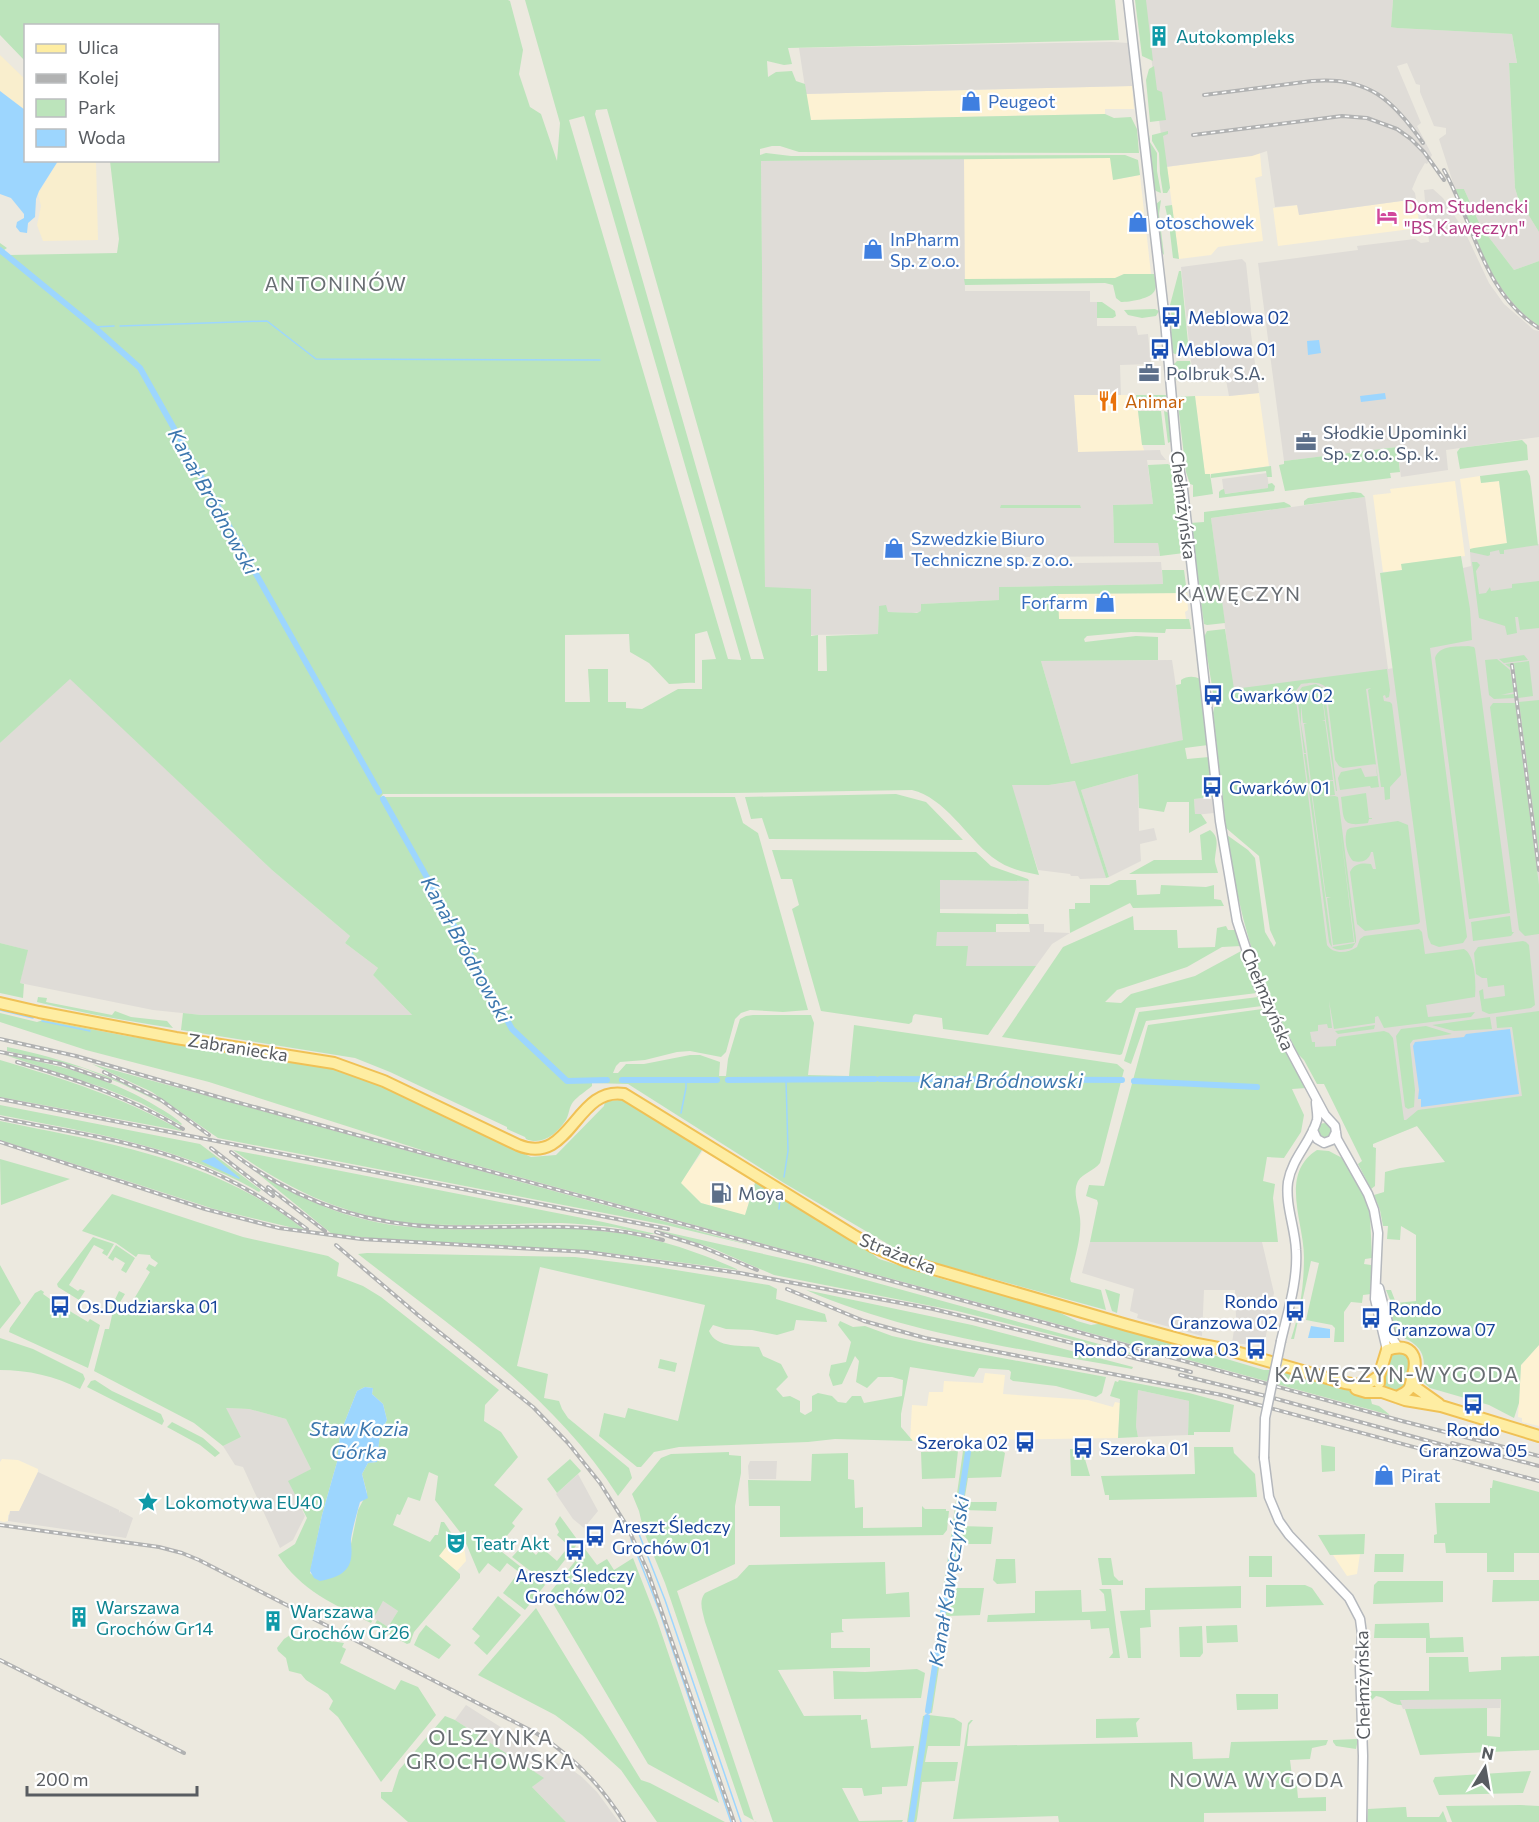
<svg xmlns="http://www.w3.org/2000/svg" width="1539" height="1822" viewBox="0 0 1539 1822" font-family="Commissioner,sans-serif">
<rect width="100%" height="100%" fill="#ece9df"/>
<path fill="#fdf2d3" d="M 1132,86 L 1134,109 L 1105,109 L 1105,114 L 811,120 L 806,94 Z
M 1260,153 L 1262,176 L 1255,178 L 1263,241 L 1218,247 L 1211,255 L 1179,259 L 1167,167 Z
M 1111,158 L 1114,180 L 1140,175 L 1151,274 L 1124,274 L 1116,278 L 964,279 L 964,159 Z
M 1416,199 L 1419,223 L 1411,227 L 1411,229 L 1278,246 L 1273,208 L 1298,205 L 1299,215 Z
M 1259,393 L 1269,466 L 1205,475 L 1195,396 L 1229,396 Z
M 1074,395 L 1136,395 L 1142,444 L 1144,450 L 1143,452 L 1078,452 Z
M 1480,476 L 1481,483 L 1499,481 L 1507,544 L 1470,549 L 1460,479 Z
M 1455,481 L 1465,556 L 1402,564 L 1402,570 L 1383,572 L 1373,495 L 1391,493 L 1390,489 Z
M 1187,593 L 1188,610 L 1185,612 L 1186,619 L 1028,619 L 1020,594 Z
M 703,1151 L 755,1181 L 745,1216 L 701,1203 L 680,1183 Z
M 1539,1345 L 1539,1426 L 1522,1422 L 1522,1418 L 1518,1417 L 1521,1365 Z
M 985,1373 L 1005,1375 L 1003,1394 L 1088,1400 L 1113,1407 L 1115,1402 L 1120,1403 L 1118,1438 L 910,1441 L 912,1405 L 927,1406 L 929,1392 L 943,1392 L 944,1381 L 983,1383 Z
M 2,1459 L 18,1460 L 38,1469 L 38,1472 L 19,1512 L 8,1515 L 8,1521 L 4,1522 L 0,1521 L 0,1462 Z
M 454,1537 L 464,1545 L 466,1561 L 457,1571 L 438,1556 Z
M 1360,1554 L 1357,1574 L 1347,1576 L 1333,1555 Z"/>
<path fill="#dfdcd7" d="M 1144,0 L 1393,0 L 1391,26 L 1397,28 L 1512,34 L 1517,64 L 1509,64 L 1515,188 L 1518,198 L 1539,232 L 1539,261 L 1514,270 L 1481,227 L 1464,189 L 1455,189 L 1439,139 L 1446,134 L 1446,128 L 1434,126 L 1420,92 L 1420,85 L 1416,84 L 1407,63 L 1397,66 L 1421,123 L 1417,126 L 1432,155 L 1427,164 L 1425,163 L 1418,175 L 1412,189 L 1415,193 L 1416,199 L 1299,215 L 1297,205 L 1275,207 L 1267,151 L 1252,156 L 1165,167 Z
M 1112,42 L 1128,43 L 1132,86 L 806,94 L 799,48 Z
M 964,159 L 965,291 L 1090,291 L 1090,302 L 1097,302 L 1097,326 L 1136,326 L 1138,335 L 1148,334 L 1151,364 L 1120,365 L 1121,395 L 1074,395 L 1078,452 L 1160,450 L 1161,454 L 1166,460 L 1147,460 L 1153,504 L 1113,505 L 1114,543 L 1158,543 L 1160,556 L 998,557 L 997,564 L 1161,562 L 1163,584 L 999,587 L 999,600 L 921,604 L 921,612 L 912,613 L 888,612 L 887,609 L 879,606 L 878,634 L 811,635 L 811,589 L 765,588 L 761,161 Z
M 1433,189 L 1443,198 L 1465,232 L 1489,283 L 1504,304 L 1534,330 L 1539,331 L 1539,437 L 1446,450 L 1448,470 L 1401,477 L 1397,447 L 1284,461 L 1258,263 L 1358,250 L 1357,246 L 1415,239 L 1421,243 L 1429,242 L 1424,190 Z
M 1242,259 L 1246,263 L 1252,318 L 1249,319 L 1259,393 L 1229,396 L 1226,380 L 1193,380 L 1181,267 Z
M 1267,473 L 1269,488 L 1224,494 L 1222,479 Z
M 1365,497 L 1388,669 L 1394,668 L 1466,594 L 1463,568 L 1471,566 L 1470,552 L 1539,544 L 1539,1219 L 1476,1201 L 1417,1126 L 1373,1143 L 1324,1083 L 1287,989 L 1247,688 L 1233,689 L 1211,518 Z
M 1172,660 L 1184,740 L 1071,764 L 1041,661 Z
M 70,678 L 272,870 L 350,936 L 345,943 L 378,968 L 373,975 L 412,1015 L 201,1015 L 153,1010 L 20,983 L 27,950 L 0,943 L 0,743 Z
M 1138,774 L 1139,831 L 1154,828 L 1157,840 L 1140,844 L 1141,861 L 1109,877 L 1081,790 Z
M 1076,781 L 1106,878 L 1080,879 L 1078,876 L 1071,876 L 1070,874 L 1038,870 L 1011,785 L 1049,785 Z
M 1213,797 L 1214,813 L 1195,815 L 1194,799 Z
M 940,880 L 1029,881 L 1028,909 L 940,909 Z
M 1029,924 L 1044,924 L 1044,932 L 1070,933 L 1052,944 L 1036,966 L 966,966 L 936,946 L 936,932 L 1030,932 Z
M 1090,1242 L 1262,1242 L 1274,1293 L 1264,1346 L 1232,1343 L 1236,1317 L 1235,1290 L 1204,1290 L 1202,1336 L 1137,1318 L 1138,1314 L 1130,1311 L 1134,1289 L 1082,1273 Z
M 1138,1390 L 1189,1401 L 1188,1435 L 1138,1437 L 1136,1426 Z
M 225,1408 L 249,1409 L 286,1419 L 311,1469 L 289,1482 L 305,1516 L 293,1540 L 280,1548 L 243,1467 L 235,1465 L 223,1446 L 241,1437 Z
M 750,1461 L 777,1461 L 776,1479 L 749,1479 L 748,1466 Z
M 38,1472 L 119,1510 L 119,1513 L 120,1511 L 133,1518 L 126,1538 L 8,1521 L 10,1511 L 19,1511 Z
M 578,1474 L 598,1511 L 584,1528 L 573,1519 L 556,1494 Z
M 383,1601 L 398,1611 L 388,1627 L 372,1617 Z
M 1501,1699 L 1500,1708 L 1405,1709 L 1403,1709 L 1399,1700 Z
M 466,1705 L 559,1764 L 561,1762 L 582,1777 L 597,1792 L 619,1822 L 566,1822 L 532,1787 L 543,1778 L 455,1720 Z"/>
<path fill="#bce4bb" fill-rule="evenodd" d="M 0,0 L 508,0 L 510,1 L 523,50 L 519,74 L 530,107 L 541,114 L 557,161 L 560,123 L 525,0 L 1115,0 L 1119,40 L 788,48 L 792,64 L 784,65 L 767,61 L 768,77 L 776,72 L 792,71 L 796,81 L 805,84 L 811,120 L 1105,114 L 1114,118 L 1131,117 L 1137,129 L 1139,153 L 799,152 L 780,146 L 772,146 L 760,149 L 760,155 L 766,153 L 791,156 L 1125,155 L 1138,160 L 1140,175 L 1113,180 L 1110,158 L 761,161 L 765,587 L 811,589 L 811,636 L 818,635 L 818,671 L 827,671 L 826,636 L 878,634 L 879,606 L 886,605 L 888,612 L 917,613 L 921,611 L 921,604 L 999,600 L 999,587 L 1163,584 L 1162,570 L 1184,570 L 1187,593 L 1058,594 L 1059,619 L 1189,619 L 1191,629 L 1166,629 L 1165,633 L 1131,632 L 1087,636 L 1084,639 L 1085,642 L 1136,636 L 1158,637 L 1158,660 L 1041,661 L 1071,764 L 1183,740 L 1176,685 L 1181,684 L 1181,680 C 1187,676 1194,676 1200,679 L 1208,745 L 1185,748 L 1187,759 L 1209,757 L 1213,797 L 1194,799 L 1195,814 L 1201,814 L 1207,823 L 1189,833 L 1189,802 L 1167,802 L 1164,812 L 1139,808 L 1138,774 L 1081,790 L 1109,877 L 1106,878 L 1075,781 L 1049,785 L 1012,785 L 1039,875 C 1022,872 1006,868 992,857 C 966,836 945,798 912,790 L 733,793 L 383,794 L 381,797 L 735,797 L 743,823 L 758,833 L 808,1010 L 783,1012 L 750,1010 L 741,1013 L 735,1019 L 726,1052 L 721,1057 L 690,1051 L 677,1052 L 645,1060 L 620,1062 L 616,1066 L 613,1073 L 618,1073 L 626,1064 L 644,1064 L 690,1055 L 700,1055 L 720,1062 L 719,1076 L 726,1076 L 728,1059 L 740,1019 L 746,1016 L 753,1015 L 811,1015 L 814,1023 L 808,1075 L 849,1076 L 854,1025 L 1117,1064 L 1124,1070 L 1100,1163 C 1094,1171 1083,1173 1078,1181 C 1072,1193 1079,1206 1080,1218 C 1082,1237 1074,1260 1070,1279 L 1071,1282 L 1101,1290 L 1106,1310 L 917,1258 L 898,1250 L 784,1183 L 628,1084 L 592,1083 L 592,1086 C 586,1091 578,1096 573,1102 C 569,1107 569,1115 566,1120 C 557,1134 542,1146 526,1139 L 525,1137 L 507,1129 L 507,1127 L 390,1072 L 355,1058 L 181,1030 L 183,1013 L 201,1015 L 412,1015 L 373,975 L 378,968 L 345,943 L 350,936 L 272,870 L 70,679 L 0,743 L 0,243 L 7,248 L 4,250 L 9,255 L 117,253 L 119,239 L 110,161 L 218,160 L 218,26 L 26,26 L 25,61 L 0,35 ZM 607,109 L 764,659 L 751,659 L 595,114 L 596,110 ZM 584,116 L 741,659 L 741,660 L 728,659 L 569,120 ZM 707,631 L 716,659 L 702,660 L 702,689 L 678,689 L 642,709 L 626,708 L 626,702 L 608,702 L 608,669 L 588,669 L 590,702 L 565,702 L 565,635 L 629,634 L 630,652 L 649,663 L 669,684 C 678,684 686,682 695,683 L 695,634 Z
M 1135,0 L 1146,0 L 1153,61 L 1142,56 Z
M 1393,0 L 1539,0 L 1539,232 L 1518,198 L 1515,188 L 1509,63 L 1517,63 L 1512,34 L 1397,28 L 1391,27 Z
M 1154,66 L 1157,90 L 1162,92 L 1166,120 L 1150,122 L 1146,80 L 1149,69 Z
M 1168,131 L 1168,134 L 1163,136 L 1170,188 L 1167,193 L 1163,193 L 1160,174 L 1159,153 L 1152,141 L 1152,135 Z
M 1149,135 L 1150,142 L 1157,153 L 1157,171 L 1161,193 L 1156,191 L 1152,187 L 1147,137 Z
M 1455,189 L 1464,189 L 1481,227 L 1514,270 L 1539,261 L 1539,326 C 1492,295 1476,238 1455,189 Z
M 1161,200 L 1159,214 L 1164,255 L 1159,249 L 1156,204 Z
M 1172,205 L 1179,259 L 1173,258 L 1169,224 L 1165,206 Z
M 1179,271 L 1181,271 L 1189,353 L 1175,354 L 1171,352 L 1169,336 L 1171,335 L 1172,319 L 1170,305 Z
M 1124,274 L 1154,274 C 1155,278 1157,286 1155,290 C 1152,299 1129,302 1121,302 L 1116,298 L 1113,285 L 1105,283 L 965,285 L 964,279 L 1115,278 Z
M 1097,302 L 1102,302 L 1115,311 L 1116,316 L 1113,318 L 1097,318 Z
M 1155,309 L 1159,311 L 1156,316 L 1142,318 L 1128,315 L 1124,310 Z
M 1177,361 L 1190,361 L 1193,380 L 1175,380 L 1174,364 Z
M 1136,395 L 1166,395 L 1165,400 L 1161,405 L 1137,405 Z
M 1195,396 L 1205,474 L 1210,474 L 1213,494 L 1193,497 L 1193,485 L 1190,484 L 1186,472 L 1177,397 Z
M 1138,411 L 1161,411 L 1165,445 L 1142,445 Z
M 1164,411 L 1169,413 L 1172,441 L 1168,443 Z
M 1522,440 L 1527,445 L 1528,460 L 1460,469 L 1457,452 L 1460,448 Z
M 1397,447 L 1400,472 L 1390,473 L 1391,478 L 1285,491 L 1279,465 L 1284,464 L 1284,461 Z
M 1168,464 L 1171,466 L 1182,539 L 1179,540 L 1180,547 L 1183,547 L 1184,553 L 1160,556 L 1158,543 L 1114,543 L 1113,505 L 1153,504 L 1148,465 Z
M 1271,466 L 1272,477 L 1267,477 L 1266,471 L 1211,478 L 1211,474 Z
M 1527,470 L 1530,476 L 1539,554 L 1538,545 L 1504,550 L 1504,554 L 1500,554 L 1499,550 L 1490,552 L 1490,555 L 1488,556 L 1470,552 L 1470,549 L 1474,548 L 1507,543 L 1499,481 L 1481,483 L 1480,476 Z
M 1272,483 L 1275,486 L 1274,491 L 1219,498 L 1219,492 L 1221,490 L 1224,489 L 1225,494 L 1268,488 L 1268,484 Z
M 1353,492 L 1361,493 L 1365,497 L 1304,505 L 1304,501 L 1308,498 Z
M 1284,502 L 1290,505 L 1291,507 L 1211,518 L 1225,623 L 1207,625 L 1204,624 L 1190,523 L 1204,522 L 1204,512 Z
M 1001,505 L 1080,505 L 1081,508 L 1000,508 Z
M 1461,556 L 1470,609 L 1472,640 L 1430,648 L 1467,937 L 1463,943 L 1439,947 L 1431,944 L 1428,937 L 1380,573 L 1402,570 L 1401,564 Z
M 1472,562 L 1477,562 L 1480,565 L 1476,571 L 1479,594 L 1486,593 L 1490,587 L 1491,591 L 1512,588 L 1512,584 L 1539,581 L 1539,628 L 1520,630 L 1518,617 L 1515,617 L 1517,633 L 1507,635 L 1505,626 L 1479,618 Z
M 1225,629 L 1234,689 L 1387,669 L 1390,690 L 1389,697 L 1386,698 L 1385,695 L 1383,696 L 1384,701 L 1390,702 L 1392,704 L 1401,775 L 1390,787 L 1390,799 L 1385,800 L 1384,787 L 1381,787 L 1368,690 L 1371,688 L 1366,689 L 1379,787 L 1371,788 L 1370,786 L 1340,790 L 1338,778 L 1341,772 L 1361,768 L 1365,777 L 1377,776 L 1376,764 L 1343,768 L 1339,766 L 1335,760 L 1326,687 C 1318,681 1310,683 1301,684 L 1295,692 L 1327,945 C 1334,955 1348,953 1357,947 L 1360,939 L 1364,936 L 1419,929 L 1422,932 L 1425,954 L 1464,949 C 1476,956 1476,984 1475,997 L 1426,1005 L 1428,1017 L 1475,1012 L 1471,1017 L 1384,1028 L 1378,1016 L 1375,1017 L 1375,1023 L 1334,1029 L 1329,1001 L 1332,1028 L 1328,1028 L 1327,1024 L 1318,1025 L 1318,1031 L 1310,1032 L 1312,1042 L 1315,1042 L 1315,1047 L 1336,1046 L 1336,1040 L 1339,1037 L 1384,1031 L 1389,1033 L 1393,1038 L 1404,1120 L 1406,1120 L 1418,1110 L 1522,1096 L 1512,1027 L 1497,1028 L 1496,1017 L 1539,1011 L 1539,1345 L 1521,1365 L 1519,1403 L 1514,1418 L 1489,1405 L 1430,1388 L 1423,1382 C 1424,1369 1427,1353 1414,1344 C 1409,1339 1402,1338 1396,1334 L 1389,1304 L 1391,1302 L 1386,1290 L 1391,1290 L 1396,1303 L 1416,1301 L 1416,1235 L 1401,1226 L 1400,1240 L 1387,1239 L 1388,1226 L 1383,1226 L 1380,1210 L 1374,1195 L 1384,1192 L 1385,1172 L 1400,1168 L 1445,1162 L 1417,1126 L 1373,1144 L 1373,1147 L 1376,1148 L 1375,1186 L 1371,1189 L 1358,1164 L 1362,1161 L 1324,1084 L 1317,1084 L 1304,1060 L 1298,1054 C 1289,1036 1280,1019 1271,1000 C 1248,948 1235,891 1227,835 L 1248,850 L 1255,858 L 1265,932 L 1274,947 L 1276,943 L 1270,930 L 1259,856 L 1226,828 L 1213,713 L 1215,705 L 1204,637 L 1207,631 Z
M 1468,646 L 1474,647 L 1475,649 L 1510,913 L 1469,919 L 1435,658 C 1439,645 1456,647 1468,646 Z
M 1524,655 L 1528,660 L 1504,663 L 1499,659 Z
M 1497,659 L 1510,670 L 1514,692 L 1501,695 L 1515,694 L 1515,698 L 1494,699 L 1489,695 L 1485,660 Z
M 1529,661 L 1533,696 L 1518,698 L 1514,664 L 1511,664 L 1512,669 L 1505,664 Z
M 1316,684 L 1323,688 L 1325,693 L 1337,791 L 1336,791 L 1323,700 L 1316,703 L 1323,703 L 1325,720 L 1322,721 L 1325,721 L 1333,780 L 1311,782 L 1304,724 L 1307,723 L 1303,723 L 1301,705 L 1301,724 L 1306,753 L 1304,753 L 1297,694 L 1302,687 Z
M 1539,700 L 1539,854 L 1519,702 Z
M 1493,703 L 1515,703 L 1539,885 L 1539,934 L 1525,936 L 1519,930 L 1490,707 Z
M 1304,754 L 1306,754 L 1332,947 L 1355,943 L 1340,827 L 1354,942 L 1333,945 L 1327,898 L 1331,897 L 1326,897 L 1312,792 L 1319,791 L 1313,791 L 1311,783 L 1333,781 L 1335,795 L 1317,797 L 1335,796 L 1338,797 L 1356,938 L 1356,942 L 1352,948 C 1343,950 1333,953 1329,942 Z
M 1366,793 L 1369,818 L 1372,818 L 1372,819 L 1369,819 L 1368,823 C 1341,827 1344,821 1341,797 Z
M 896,794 L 926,802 L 963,840 L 769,839 L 762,818 L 751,819 L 745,797 Z
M 1398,821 L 1408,825 L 1420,922 L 1418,924 L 1365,931 L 1357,924 L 1350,872 C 1354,863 1363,863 1371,864 L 1373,869 L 1376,869 L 1373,852 L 1371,852 C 1369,861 1361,863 1353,861 C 1346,854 1344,839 1347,830 L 1350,828 Z
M 1210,830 C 1220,837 1216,847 1215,858 C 1214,862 1217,868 1218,873 L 1129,874 L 1154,860 L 1202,860 L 1200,835 Z
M 772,850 L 976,852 L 991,866 L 1028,879 L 1029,881 L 940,880 L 940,913 L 1028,914 L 1029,924 L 996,924 L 996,932 L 937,932 L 936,946 L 968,946 L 966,966 L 1036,966 L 988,1035 L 943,1029 L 942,1018 L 915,1014 L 913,1016 L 912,1022 L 909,1024 L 821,1011 L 792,909 L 799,905 L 792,879 L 781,879 Z
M 1119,880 L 1136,880 L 1137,895 L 1160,894 L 1161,885 L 1206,887 L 1214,885 L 1214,899 L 1221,900 L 1224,906 L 1133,908 L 1130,903 L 1070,933 L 1069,909 L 1075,909 L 1075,903 L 1090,903 L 1090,885 L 1109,885 Z
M 1133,916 L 1134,930 L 1177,930 L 1178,948 L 1215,947 L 1217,928 L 1226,926 L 1228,930 L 1236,930 L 1241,946 L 1222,947 L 1187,967 L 1117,990 L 1105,1002 L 1121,1003 L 1131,994 L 1195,976 L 1243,950 L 1257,993 L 1136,1008 L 1122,1054 L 1120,1055 L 1002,1037 L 1063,947 Z
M 1510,916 L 1512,932 L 1514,932 L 1511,936 L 1473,941 L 1471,922 Z
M 1523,941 L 1526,942 L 1529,945 L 1535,1005 L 1531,1008 L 1489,1014 L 1482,1011 L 1479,991 L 1483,989 L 1484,999 L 1505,996 L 1504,985 L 1488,987 L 1487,978 L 1482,978 L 1476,974 L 1474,953 L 1478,947 Z
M 0,943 L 28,950 L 20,983 L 24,984 L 23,998 L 0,993 Z
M 38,997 L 47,998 L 46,1002 L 112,1015 L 115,1011 L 131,1017 L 167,1021 L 173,1028 C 127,1021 82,1013 37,1002 Z
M 1258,997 L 1262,1006 L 1146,1021 L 1131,1064 L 1124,1061 L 1139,1012 Z
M 1262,1009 L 1306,1088 L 1292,1089 L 1304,1115 L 1301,1132 L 1284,1158 L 1267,1157 L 1263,1181 L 1275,1184 L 1273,1198 L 1278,1242 L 1090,1242 L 1098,1203 L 1097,1200 L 1086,1196 L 1089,1185 L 1104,1186 L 1148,1025 Z
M 0,1013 L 37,1022 L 43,1020 L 127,1036 L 283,1059 L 331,1068 L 368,1080 L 531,1157 L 556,1155 L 604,1106 L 605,1101 L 622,1100 L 682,1134 L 702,1150 L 681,1183 L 701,1203 L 745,1215 L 756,1180 L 861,1245 L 879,1259 L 949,1281 L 964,1283 L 1048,1307 L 1077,1321 L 1091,1325 L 1104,1323 L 1264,1370 L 1276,1370 L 1370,1396 L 1372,1404 L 1379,1406 L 1390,1415 L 431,1153 L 209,1082 L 86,1050 L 0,1022 Z
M 1490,1017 L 1492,1029 L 1454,1031 L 1432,1025 Z
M 1375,1025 L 1374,1029 L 1338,1034 L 1335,1031 Z
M 1426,1026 L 1452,1034 L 1413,1040 L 1410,1044 L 1415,1090 L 1414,1107 L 1408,1109 L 1405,1107 L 1396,1036 L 1401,1029 Z
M 7,1047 C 64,1059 116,1076 166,1105 L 120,1083 L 83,1068 L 7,1051 Z
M 5,1055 C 56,1064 106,1077 151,1103 C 162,1110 173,1115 182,1124 L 181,1125 L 141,1103 L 104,1088 Z
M 0,1060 C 63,1079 124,1097 182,1131 L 0,1097 Z
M 92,1064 L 124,1073 L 754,1246 L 666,1225 L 218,1138 L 152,1092 Z
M 0,1105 L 200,1144 L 261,1190 L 259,1192 C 178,1145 91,1133 0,1115 Z
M 0,1121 C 111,1144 214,1158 306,1231 L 214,1209 L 0,1140 Z
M1317 1131a8 8 0 1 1 16 0a8 8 0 1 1-16 0Z
M 233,1150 L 603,1222 L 656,1234 C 644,1235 626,1229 612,1227 C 596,1225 579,1224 562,1223 C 515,1223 468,1227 421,1224 C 351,1219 289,1191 233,1150 Z
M 1317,1150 L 1329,1151 L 1344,1159 L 1362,1191 L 1370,1214 L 1372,1258 L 1365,1259 L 1364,1264 L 1371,1265 L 1371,1294 L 1363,1295 L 1362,1303 L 1351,1302 L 1344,1312 L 1344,1342 L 1334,1342 L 1335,1328 L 1332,1325 L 1306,1320 L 1319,1263 L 1311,1261 L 1294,1339 L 1291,1339 C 1300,1312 1304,1285 1304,1257 C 1304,1222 1279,1174 1317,1150 Z
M 0,1159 L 70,1179 L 1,1205 Z
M 256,1172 C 300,1199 348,1220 400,1226 C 466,1234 533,1224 600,1231 C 649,1235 694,1250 739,1270 L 593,1251 L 371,1238 L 332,1234 Z
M 112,1194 L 243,1237 L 328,1256 L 339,1263 L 337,1276 L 363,1286 L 381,1297 L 499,1390 L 485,1405 L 484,1421 L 501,1432 L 518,1457 L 494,1485 L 523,1509 L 512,1523 L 515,1526 L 497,1548 L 535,1578 L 542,1581 L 545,1585 L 525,1610 L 503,1593 L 519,1572 L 507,1563 L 500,1572 L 488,1563 L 479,1574 L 463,1536 L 435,1500 L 438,1476 L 429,1472 L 420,1501 L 408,1497 L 400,1515 L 397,1514 L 393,1525 L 430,1542 L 435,1535 L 438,1535 L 441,1522 L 444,1522 L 454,1537 L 439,1556 L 460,1574 L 460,1578 L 414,1632 L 410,1643 L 407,1644 L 374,1626 L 377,1620 L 388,1627 L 398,1611 L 383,1601 L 371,1623 C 335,1605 300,1590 278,1555 L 295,1544 L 307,1518 L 288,1481 L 311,1469 L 286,1419 L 249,1409 L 226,1408 L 241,1437 L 223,1446 L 194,1423 L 94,1371 L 105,1329 L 109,1329 L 113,1311 L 110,1310 L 119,1291 L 125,1294 L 119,1304 L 128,1309 L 150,1272 L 146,1269 L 149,1264 L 155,1267 L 158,1263 L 151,1258 L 150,1255 L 138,1254 L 136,1257 L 116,1243 L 82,1231 ZM 365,1387 L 373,1388 L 372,1394 L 383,1404 L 387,1420 L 380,1433 L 377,1462 L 368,1463 L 362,1474 L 367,1493 L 358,1510 L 351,1544 L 315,1577 L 310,1573 L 322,1515 L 337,1462 L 340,1434 L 357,1391 Z
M 657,1230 L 808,1264 L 1150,1358 L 1149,1359 L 957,1311 L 774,1275 L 712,1248 Z
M 93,1237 L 114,1244 L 107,1256 L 102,1253 L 104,1250 L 94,1245 L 69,1285 L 78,1291 L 80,1289 L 85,1291 L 79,1300 L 58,1287 L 57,1284 Z
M 116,1245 L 135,1258 L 126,1273 L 121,1270 L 125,1263 L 115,1257 L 113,1261 L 108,1258 Z
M 367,1253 L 575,1257 L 657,1267 L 769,1285 L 777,1289 L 776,1299 L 825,1314 L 827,1322 L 796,1320 L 794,1330 L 777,1335 L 752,1330 L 726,1329 L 713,1325 L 709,1331 C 716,1349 743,1345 759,1347 L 763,1356 L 781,1364 L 788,1377 L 776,1389 L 783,1397 L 790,1396 L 800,1401 L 800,1412 L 805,1415 L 812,1411 L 812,1396 L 818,1393 L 832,1396 L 838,1402 L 846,1403 L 852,1396 L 861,1396 L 864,1403 L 902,1396 L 903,1380 L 892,1377 L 878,1377 L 867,1388 L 856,1382 L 859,1361 L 855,1356 L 842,1384 L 833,1386 L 829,1375 L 831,1365 L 846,1362 L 851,1342 L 838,1325 L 840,1321 L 853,1327 L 865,1326 L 892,1336 L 942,1347 L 1106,1377 L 1102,1393 L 1096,1397 L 1056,1386 L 1013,1381 L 1010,1379 L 1011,1372 L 1009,1370 L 979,1368 L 974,1377 L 910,1367 L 901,1414 L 901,1427 L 913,1441 L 835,1439 L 808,1442 L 679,1447 L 654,1452 L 641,1467 L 637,1467 L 599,1436 L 604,1413 L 625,1418 L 628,1408 L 678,1421 L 705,1305 L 540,1267 L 517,1366 L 548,1374 L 544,1398 L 559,1401 L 562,1409 L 568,1418 L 629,1468 L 632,1478 L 618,1496 C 553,1394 451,1327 358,1254 Z
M 0,1265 L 21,1303 L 0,1329 Z
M 1105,1289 L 1120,1294 L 1117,1313 L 1112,1311 Z
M 41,1290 L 44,1292 L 43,1294 L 67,1311 L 68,1310 L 88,1322 L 90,1319 L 100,1325 L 88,1368 L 9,1332 L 10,1328 L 35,1293 Z
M 806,1290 L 972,1325 L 1133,1367 L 1132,1369 C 1022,1349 910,1335 806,1290 Z
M 0,1338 L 33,1349 L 83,1374 L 85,1379 L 80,1389 C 55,1376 28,1370 0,1370 Z
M 1404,1352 L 1410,1358 L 1409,1385 L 1396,1392 L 1382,1386 L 1390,1353 Z
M 660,1359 L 677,1363 L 675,1372 L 658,1368 Z
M 95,1380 L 112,1391 L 161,1414 L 164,1421 L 162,1425 L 87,1387 L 91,1381 Z
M 1119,1380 L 1189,1393 L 1234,1405 L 1230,1432 L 1194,1432 L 1194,1435 L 1188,1435 L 1189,1401 L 1138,1390 L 1136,1426 L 1138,1437 L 1118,1438 L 1120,1399 L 1110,1396 L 1115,1381 L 1118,1382 Z
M 172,1422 L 203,1438 L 220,1453 L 215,1457 L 200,1445 L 167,1427 Z
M 1321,1445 L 1335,1447 L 1335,1471 L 1322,1472 Z
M 1194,1447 L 1233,1447 L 1234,1453 L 1255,1474 L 1257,1497 L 1109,1500 L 1109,1495 L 1105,1495 L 1101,1476 L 1195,1474 Z
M 1070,1449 L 1082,1449 L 1090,1476 L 1071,1476 Z
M 1001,1450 L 1005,1453 L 1001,1477 L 968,1478 L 964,1502 L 997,1502 L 996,1511 L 963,1510 L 961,1526 L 993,1527 L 991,1544 L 958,1544 L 951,1588 L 984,1588 L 980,1615 L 947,1616 L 932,1713 L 926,1712 L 963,1451 Z
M 958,1451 L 955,1478 L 922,1479 L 921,1452 Z
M 729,1452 L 729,1455 L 741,1456 L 741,1473 L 735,1506 L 735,1564 L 677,1591 L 754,1821 L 757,1822 L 744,1815 L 665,1583 L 644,1532 L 639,1511 L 632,1494 L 661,1458 L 671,1454 Z
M 848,1453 L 848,1479 L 854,1480 L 855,1508 L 863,1507 L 863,1528 L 922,1527 L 922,1506 L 925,1509 L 946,1509 L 946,1511 L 949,1511 L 947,1530 L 943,1535 L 780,1537 L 780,1506 L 749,1506 L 748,1480 L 811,1481 L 812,1454 Z
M 570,1459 L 581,1471 L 557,1493 L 547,1479 Z
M 1493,1480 L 1539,1492 L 1539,1553 L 1514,1553 L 1514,1572 L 1487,1572 L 1487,1553 L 1446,1553 L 1445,1543 L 1434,1543 L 1434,1535 L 1437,1534 L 1435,1503 L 1490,1503 L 1490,1488 L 1492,1488 Z
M 560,1516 L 579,1542 L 549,1580 L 533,1573 L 512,1557 L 524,1544 L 536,1555 L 542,1548 L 557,1561 L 569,1546 L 557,1535 L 559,1532 L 555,1524 Z
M 1365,1534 L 1364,1554 L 1330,1555 L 1318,1535 Z
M 585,1549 L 597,1565 L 607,1559 L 614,1570 L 633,1558 L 657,1620 L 719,1803 L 648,1764 L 548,1595 Z
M 1375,1554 L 1404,1554 L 1403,1572 L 1374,1572 Z
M 1249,1556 L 1272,1556 L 1272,1577 L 1249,1577 Z
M 1098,1558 L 1111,1558 L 1114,1576 L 1119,1581 L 1123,1580 L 1123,1585 L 1102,1585 Z
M 996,1559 L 1015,1559 L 1016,1583 L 997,1584 L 993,1580 Z
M 885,1562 L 886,1594 L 909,1592 L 910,1617 L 842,1619 L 842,1630 L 844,1632 L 831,1633 L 831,1648 L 870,1648 L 870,1667 L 778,1670 L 804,1716 L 861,1715 L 861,1720 L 867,1719 L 871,1748 L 914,1746 L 907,1786 L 882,1787 L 882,1794 L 864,1796 L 862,1788 L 842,1788 L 859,1821 L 903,1820 L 902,1822 L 773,1822 L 705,1622 C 703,1612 698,1602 705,1593 L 737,1578 L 749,1565 Z
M 1493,1580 L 1539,1580 L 1539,1601 L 1492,1602 Z
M 1378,1581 L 1443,1581 L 1443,1602 L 1373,1604 L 1374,1585 Z
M 1266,1585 L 1305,1585 L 1312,1588 L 1324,1605 L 1266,1607 Z
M 1241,1586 L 1241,1608 L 1150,1610 L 1151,1627 L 1140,1628 L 1141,1658 L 1128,1658 L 1120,1611 L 1145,1610 L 1145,1588 Z
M 1099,1589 L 1111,1589 L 1120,1658 L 1109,1658 L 1113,1653 L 1109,1628 L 1091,1629 L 1090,1620 L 987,1622 L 988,1615 L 1035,1613 L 1035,1591 L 1081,1590 L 1082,1612 L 1106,1611 L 1104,1594 Z
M 498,1596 L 521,1615 L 487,1655 L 474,1643 L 480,1636 L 472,1629 Z
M 536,1608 L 641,1780 L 650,1783 L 725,1822 L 657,1822 L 621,1770 L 582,1735 L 555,1715 L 478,1675 Z
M 1429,1623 L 1430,1638 L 1463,1637 L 1464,1652 L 1426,1653 L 1426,1638 L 1374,1638 L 1375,1624 Z
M 426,1625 L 451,1645 L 439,1659 L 414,1645 L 419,1634 Z
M 1237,1625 L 1238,1642 L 1207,1643 L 1206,1626 Z
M 1202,1626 L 1203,1653 L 1200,1657 L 1180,1657 L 1179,1627 Z
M 290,1635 L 344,1643 L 342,1647 L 346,1649 L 340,1663 L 395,1690 L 401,1680 L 418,1687 L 436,1715 L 381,1782 L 338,1717 L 329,1709 L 333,1701 L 328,1694 L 306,1680 L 301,1674 L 289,1671 L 286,1658 L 278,1651 L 277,1648 L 284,1639 Z
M 1539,1656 L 1539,1750 L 1420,1755 L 1405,1709 L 1487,1708 L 1487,1736 L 1500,1737 L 1501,1699 L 1400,1700 L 1402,1705 C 1389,1705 1386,1697 1376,1696 L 1370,1702 L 1370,1691 L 1429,1691 L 1429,1657 L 1468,1657 L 1469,1672 L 1501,1670 L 1501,1657 Z
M 917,1669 L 925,1673 L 921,1698 L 834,1699 L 833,1671 L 865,1672 Z
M 1236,1694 L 1278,1694 L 1278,1709 L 1237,1710 Z
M 929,1715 L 954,1718 L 962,1723 L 960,1746 L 928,1746 L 925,1762 L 958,1762 L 955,1781 L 922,1782 L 917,1819 L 916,1822 L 907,1822 L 923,1716 Z
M 445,1716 L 455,1720 L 544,1778 L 532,1787 L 566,1822 L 408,1822 L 381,1798 L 381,1792 L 392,1792 L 399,1770 Z
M 1140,1718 L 1136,1723 L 1138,1737 L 1096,1738 L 1096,1719 Z
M 971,1720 L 973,1720 L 969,1725 L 967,1746 L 1192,1742 L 1193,1759 L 1229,1758 L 1231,1742 L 1328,1740 L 1326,1745 L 1312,1748 L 1310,1759 L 1290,1760 L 1292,1776 L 1296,1776 L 1298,1798 L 1326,1797 L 1326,1811 L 1204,1813 L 1204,1822 L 1059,1822 L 1058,1816 L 953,1819 L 968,1723 Z
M 1358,1739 L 1356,1749 L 1336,1746 L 1333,1742 L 1333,1740 Z
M 1531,1771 L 1523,1793 L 1439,1795 L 1433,1781 L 1435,1777 Z
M 1520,1805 L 1539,1806 L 1539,1822 L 1452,1822 L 1446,1806 Z
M 1404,1807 L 1406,1807 L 1407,1817 L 1439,1817 L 1443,1811 L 1447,1822 L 1367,1822 L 1368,1809 Z"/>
<path fill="#f9eecd" d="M 0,55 L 25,79 L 25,110 L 0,91 Z
M 58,161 L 96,161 L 98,240 L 43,241 L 37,225 L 41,206 L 38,194 Z"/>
<path fill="#9dd6fe" d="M 0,91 L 25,110 L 26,160 L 58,161 L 39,191 L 36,199 L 35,217 L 28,223 L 27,233 L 20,232 L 16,227 L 17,222 L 24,218 L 24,214 L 11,198 L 0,194 Z
M 1319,340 L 1321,353 L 1308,355 L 1307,341 Z
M 1385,393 L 1386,399 L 1361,402 L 1360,396 Z
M 1510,1029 L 1519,1094 L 1421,1107 L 1421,1099 L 1418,1099 L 1419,1090 L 1413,1046 L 1415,1042 L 1464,1037 L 1466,1034 Z
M 214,1157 L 240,1178 L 239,1179 L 201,1161 Z
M 1311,1326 L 1330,1329 L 1330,1338 L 1308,1338 Z
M 365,1387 L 373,1388 L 372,1394 L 383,1404 L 387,1420 L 380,1433 L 377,1462 L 368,1463 L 362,1474 L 368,1498 L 360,1502 C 358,1510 350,1536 351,1543 C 354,1568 345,1576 320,1581 L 314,1578 L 310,1571 L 322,1515 L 337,1462 L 340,1434 L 357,1391 Z"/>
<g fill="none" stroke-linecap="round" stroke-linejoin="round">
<path stroke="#9dd6fe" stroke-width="1.5" d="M 120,326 L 267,321 L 316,359 L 600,360
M 94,327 L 114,326
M 0,1010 L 33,1018
M 42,1021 L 90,1031
M 681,1113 L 686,1088 L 686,1081
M 784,1177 L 788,1151 L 786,1080
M 779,1209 L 780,1199
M 639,1534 L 665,1600 L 741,1822
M 631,1539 L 659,1610 L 731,1822"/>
<path stroke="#9dd6fe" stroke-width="6" d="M 0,250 L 94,327 L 140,368 L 379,792
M 383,799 L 512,1029 L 567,1081 L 607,1080
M 880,1079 L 1122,1080
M 622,1080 L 717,1080
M 728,1080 L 875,1079
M 1134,1081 L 1257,1087
M 928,1711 L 968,1452
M 911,1822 L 927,1717"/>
<g stroke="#b5b8bd" stroke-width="11">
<path id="minor" d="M 1128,0 L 1165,321 L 1177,456 L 1183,489 L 1220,821 L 1237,921 L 1258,985 L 1280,1031 L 1325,1115 L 1335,1126 L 1337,1139 L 1368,1194 L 1374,1210 L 1378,1233 L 1375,1299 L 1387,1350
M 1313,1130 L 1317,1139 L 1324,1143 L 1332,1140 L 1336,1132
M 1379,1288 L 1392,1338 L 1398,1347
M 1281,1341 C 1288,1311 1298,1280 1296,1250 C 1295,1227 1285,1205 1288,1182 C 1292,1158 1311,1142 1317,1120 C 1318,1114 1316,1108 1316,1102
M 1264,1458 L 1269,1497 L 1279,1521 L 1289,1535 L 1349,1598 L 1360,1619 L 1362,1634 L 1360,1668 L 1363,1756 L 1362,1822"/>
</g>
<g stroke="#f0c155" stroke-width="14">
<path id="major" d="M 0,1003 L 39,1012 L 176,1038 L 334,1063 L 384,1081 L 518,1145 C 571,1167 575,1086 624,1094 L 853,1235 L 872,1246 L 906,1261 L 1127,1325 L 1197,1344 L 1229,1350 L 1345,1383 L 1365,1386 L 1379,1376
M 1412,1382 L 1415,1387 L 1439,1404
M 1379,1383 L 1379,1376 L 1387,1350 C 1409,1342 1419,1354 1413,1375 C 1411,1380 1412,1384 1409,1389 C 1406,1393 1401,1395 1397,1397
M 1356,1389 L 1366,1392 L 1382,1392 L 1405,1400 L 1441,1406 L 1539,1436"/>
</g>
<use href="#minor" stroke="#fff" stroke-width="8"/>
<use href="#major" stroke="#feeda2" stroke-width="10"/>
<g stroke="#b1b2b2" stroke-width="4">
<path id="rail" d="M 1204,95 L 1312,81 C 1368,76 1393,100 1423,143
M 1193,135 L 1342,116 L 1367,118 L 1397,129 L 1411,139 L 1424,152 L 1444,180
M 1444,170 C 1474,224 1483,293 1539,328
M 1512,665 L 1539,870
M 0,1039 L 76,1056 L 225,1099 L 1016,1315 L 1402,1421 L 1539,1456
M 0,1052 L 61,1064 L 110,1081
M 17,1062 C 76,1079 131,1098 183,1129
M 104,1072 L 161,1100 L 209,1135
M 0,1099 L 668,1229
M 0,1118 C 62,1131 128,1139 188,1162 C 231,1178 270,1201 307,1229
M 0,1142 L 205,1209 L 279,1228 L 361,1239 L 587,1252 L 740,1273 L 933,1309 L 1191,1372
M 211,1148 L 273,1196
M 231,1152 C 293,1200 364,1225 442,1227 C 516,1229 591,1220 663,1240
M 268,1187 L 325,1231
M 656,1232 L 700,1246 L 757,1270
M 336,1245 L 418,1315 L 533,1407 L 568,1443 L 600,1483 L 627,1526 L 648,1572 L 734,1822
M 787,1289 L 864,1321 L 925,1338 L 1222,1395 L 1539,1481
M 1180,1375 L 1266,1396 L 1458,1449
M 1452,1443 L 1539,1466
M 0,1525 L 159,1547 L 182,1553 L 199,1560 L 536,1733 C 573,1756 601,1785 624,1822
M 0,1660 L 184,1753"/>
</g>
<use href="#rail" stroke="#fff" stroke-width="1.5" stroke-dasharray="4.5" stroke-linecap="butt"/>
<g stroke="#b5b8bd" stroke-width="11" stroke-linecap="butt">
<path id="minor-bridge" d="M 1264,1458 L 1265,1418 L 1281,1341"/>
</g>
<use href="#minor-bridge" stroke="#fff" stroke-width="8"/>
</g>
<defs>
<g id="building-bare" transform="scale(1.62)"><path d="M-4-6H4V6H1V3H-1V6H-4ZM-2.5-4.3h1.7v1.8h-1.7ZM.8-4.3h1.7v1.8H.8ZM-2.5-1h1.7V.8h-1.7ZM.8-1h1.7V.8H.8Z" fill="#0f9aa8" stroke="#fff" stroke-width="2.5" paint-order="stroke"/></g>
<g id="shop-bare" transform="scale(1.62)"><path d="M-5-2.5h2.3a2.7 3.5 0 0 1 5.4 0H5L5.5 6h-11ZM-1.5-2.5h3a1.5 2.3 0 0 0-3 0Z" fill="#3f7fe0" stroke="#fff" stroke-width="2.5" paint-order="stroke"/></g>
<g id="hotel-bare" transform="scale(1.62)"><path d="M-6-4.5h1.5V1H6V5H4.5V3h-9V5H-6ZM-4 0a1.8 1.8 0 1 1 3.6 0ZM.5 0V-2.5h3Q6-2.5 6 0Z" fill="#d1479c" stroke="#fff" stroke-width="2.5" paint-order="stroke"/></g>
<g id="bus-bare" transform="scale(1.62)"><path d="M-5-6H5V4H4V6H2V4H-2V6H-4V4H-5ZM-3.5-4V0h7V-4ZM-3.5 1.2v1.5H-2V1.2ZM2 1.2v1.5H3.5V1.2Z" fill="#1a4fb4" stroke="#fff" stroke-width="2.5" paint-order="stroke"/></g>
<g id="office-bare" transform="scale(1.62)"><path d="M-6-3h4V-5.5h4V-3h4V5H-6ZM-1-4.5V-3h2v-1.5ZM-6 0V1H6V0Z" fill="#5c6f8a" stroke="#fff" stroke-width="2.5" paint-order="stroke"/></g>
<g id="restaurant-bare" transform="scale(1.62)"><path d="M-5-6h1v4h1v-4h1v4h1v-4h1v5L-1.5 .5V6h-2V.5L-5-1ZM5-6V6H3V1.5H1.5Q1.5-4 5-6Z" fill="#e8710a" stroke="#fff" stroke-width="2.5" paint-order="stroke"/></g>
<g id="fuel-bare" transform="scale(1.62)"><path d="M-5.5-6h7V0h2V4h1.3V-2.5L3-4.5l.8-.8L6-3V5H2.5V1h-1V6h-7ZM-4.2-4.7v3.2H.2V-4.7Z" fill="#5c6f8a" stroke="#fff" stroke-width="2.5" paint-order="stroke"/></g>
<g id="sight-bare" transform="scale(1.62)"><path d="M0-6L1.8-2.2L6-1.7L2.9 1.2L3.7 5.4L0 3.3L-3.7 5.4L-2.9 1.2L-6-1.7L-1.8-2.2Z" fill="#0f9aa8" stroke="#fff" stroke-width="2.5" paint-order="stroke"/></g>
<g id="theatre-bare" transform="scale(1.62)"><path d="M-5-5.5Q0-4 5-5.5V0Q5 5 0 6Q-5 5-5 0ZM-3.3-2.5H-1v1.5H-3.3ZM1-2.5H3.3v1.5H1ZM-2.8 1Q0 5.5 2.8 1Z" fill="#0f9aa8" stroke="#fff" stroke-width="2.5" paint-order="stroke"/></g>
</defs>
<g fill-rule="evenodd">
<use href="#building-bare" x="1159" y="36"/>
<use href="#shop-bare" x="971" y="101"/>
<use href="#hotel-bare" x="1387" y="216"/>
<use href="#shop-bare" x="1138" y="222"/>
<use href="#shop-bare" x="873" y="249"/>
<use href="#bus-bare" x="1171" y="317"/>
<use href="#bus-bare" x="1160" y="349"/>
<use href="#office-bare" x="1149" y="373"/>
<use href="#restaurant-bare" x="1108" y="401"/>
<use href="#office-bare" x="1306" y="442"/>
<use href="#shop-bare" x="894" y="548"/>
<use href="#shop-bare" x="1105" y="602"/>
<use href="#bus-bare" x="1213" y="695"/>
<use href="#bus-bare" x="1212" y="787"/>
<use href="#fuel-bare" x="721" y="1193"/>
<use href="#bus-bare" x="60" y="1306"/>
<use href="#bus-bare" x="1295" y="1311"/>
<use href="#bus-bare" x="1371" y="1318"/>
<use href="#bus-bare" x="1256" y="1349"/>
<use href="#bus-bare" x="1473" y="1404"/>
<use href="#bus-bare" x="1025" y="1442"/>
<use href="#bus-bare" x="1083" y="1448"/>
<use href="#shop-bare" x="1384" y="1475"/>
<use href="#sight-bare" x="148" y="1502"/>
<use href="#bus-bare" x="595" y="1536"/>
<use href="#theatre-bare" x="456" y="1543"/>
<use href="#bus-bare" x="575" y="1550"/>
<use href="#building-bare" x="79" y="1617"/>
<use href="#building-bare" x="273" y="1621"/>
</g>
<g text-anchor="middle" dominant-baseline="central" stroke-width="4.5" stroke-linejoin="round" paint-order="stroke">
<g font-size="18" fill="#0d838f" stroke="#fff" text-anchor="start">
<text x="1176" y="36">Autokompleks</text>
<text x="165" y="1502">Lokomotywa EU40</text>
<text x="473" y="1543">Teatr Akt</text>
<text x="96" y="1607">Warszawa<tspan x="96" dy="21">Grochów Gr14</tspan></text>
<text x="290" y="1611">Warszawa<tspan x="290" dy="21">Grochów Gr26</tspan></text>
</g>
<g font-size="18" fill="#366cbe" stroke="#fff" text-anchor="start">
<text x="988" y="101">Peugeot</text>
<text x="1155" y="222">otoschowek</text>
<text x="890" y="239">InPharm<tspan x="890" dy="21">Sp. z o.o.</tspan></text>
<text x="911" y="538">Szwedzkie Biuro<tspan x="911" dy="21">Techniczne sp. z o.o.</tspan></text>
<text x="1088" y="602" text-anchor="end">Forfarm</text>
<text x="1401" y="1475">Pirat</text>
</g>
<g font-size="18" fill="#b23c85" stroke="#fff" text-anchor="start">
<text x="1404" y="206">Dom Studencki<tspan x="1404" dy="21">"BS Kawęczyn"</tspan></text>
</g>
<g font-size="18" fill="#164399" stroke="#fff" text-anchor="start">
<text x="1188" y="317">Meblowa 02</text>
<text x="1177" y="349">Meblowa 01</text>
<text x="1230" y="695">Gwarków 02</text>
<text x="1229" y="787">Gwarków 01</text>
<text x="1278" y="1301" text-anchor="end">Rondo<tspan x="1278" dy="21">Granzowa 02</tspan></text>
<text x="77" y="1306">Os.Dudziarska 01</text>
<text x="1388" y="1308">Rondo<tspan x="1388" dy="21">Granzowa 07</tspan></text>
<text x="1239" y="1349" text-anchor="end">Rondo Granzowa 03</text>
<text x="1473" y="1429" text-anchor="middle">Rondo<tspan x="1473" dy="21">Granzowa 05</tspan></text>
<text x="1008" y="1442" text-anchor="end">Szeroka 02</text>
<text x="1100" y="1448">Szeroka 01</text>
<text x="612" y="1526">Areszt Śledczy<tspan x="612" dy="21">Grochów 01</tspan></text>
<text x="575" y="1575" text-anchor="middle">Areszt Śledczy<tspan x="575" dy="21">Grochów 02</tspan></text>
</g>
<g font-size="18" fill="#4e5e75" stroke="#fff" text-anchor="start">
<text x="1166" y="373">Polbruk S.A.</text>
<text x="1323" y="432">Słodkie Upominki<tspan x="1323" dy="21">Sp. z o.o. Sp. k.</tspan></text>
<text x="738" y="1193">Moya</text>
</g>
<g font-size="18" fill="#c56008" stroke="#fff" text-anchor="start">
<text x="1125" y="401">Animar</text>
</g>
<g font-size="18" fill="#585c61" stroke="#fff">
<text transform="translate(1184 505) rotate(83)">Chełmżyńska</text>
<text transform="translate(1268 999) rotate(67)">Chełmżyńska</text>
<text transform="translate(238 1047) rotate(9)">Zabraniecka</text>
<text transform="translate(898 1253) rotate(22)">Strażacka</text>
<text transform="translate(1362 1685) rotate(-91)">Chełmżyńska</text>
</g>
<g font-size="20" letter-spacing="1.5" fill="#696e73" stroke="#fff">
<text x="336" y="283">ANTONINÓW</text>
<text x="1239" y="593">KAWĘCZYN</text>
<text x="1257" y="1779">NOWA WYGODA</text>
</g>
<g font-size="20" font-style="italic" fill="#3c77ae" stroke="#fff">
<text transform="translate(214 501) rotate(61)">Kanał Bródnowski</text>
<text transform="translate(467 949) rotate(61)">Kanał Bródnowski</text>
<text x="1001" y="1080">Kanał Bródnowski</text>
<text x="359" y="1428">Staw Kozia<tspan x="359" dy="23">Górka</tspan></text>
<text transform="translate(948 1581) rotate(-81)">Kanał Kawęczyński</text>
</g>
<g font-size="21" letter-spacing="1.5" fill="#696e73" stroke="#fff">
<text x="1397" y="1373">KAWĘCZYN-WYGODA</text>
<text x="491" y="1736">OLSZYNKA<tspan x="491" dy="24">GROCHOWSKA</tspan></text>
</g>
</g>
<rect x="24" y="24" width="195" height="138" fill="#ffffff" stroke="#bcbec0" stroke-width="1.5"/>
<rect x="36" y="44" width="30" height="9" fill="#feeda2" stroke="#bcbec0" stroke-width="1.5"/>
<text x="78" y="54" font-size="18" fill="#585c61">Ulica</text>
<rect x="36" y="74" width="30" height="9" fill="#b1b2b2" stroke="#bcbec0" stroke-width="1.5"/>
<text x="78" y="84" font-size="18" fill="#585c61">Kolej</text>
<rect x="36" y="99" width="30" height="18" fill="#bce4bb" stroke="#bcbec0" stroke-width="1.5"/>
<text x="78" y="114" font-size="18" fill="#585c61">Park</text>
<rect x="36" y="129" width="30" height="18" fill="#9dd6fe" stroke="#bcbec0" stroke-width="1.5"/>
<text x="78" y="144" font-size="18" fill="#585c61">Woda</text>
<g transform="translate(1485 1768) rotate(11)" stroke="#ffffff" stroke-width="4.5" paint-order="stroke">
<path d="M0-4.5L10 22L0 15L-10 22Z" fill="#585c61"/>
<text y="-9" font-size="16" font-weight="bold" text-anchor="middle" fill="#585c61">N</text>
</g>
<path d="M27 1786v9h170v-9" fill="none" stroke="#585c61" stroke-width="3"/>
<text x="36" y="1786" font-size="18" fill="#585c61" stroke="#ffffff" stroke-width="4.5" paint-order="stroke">200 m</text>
</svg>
